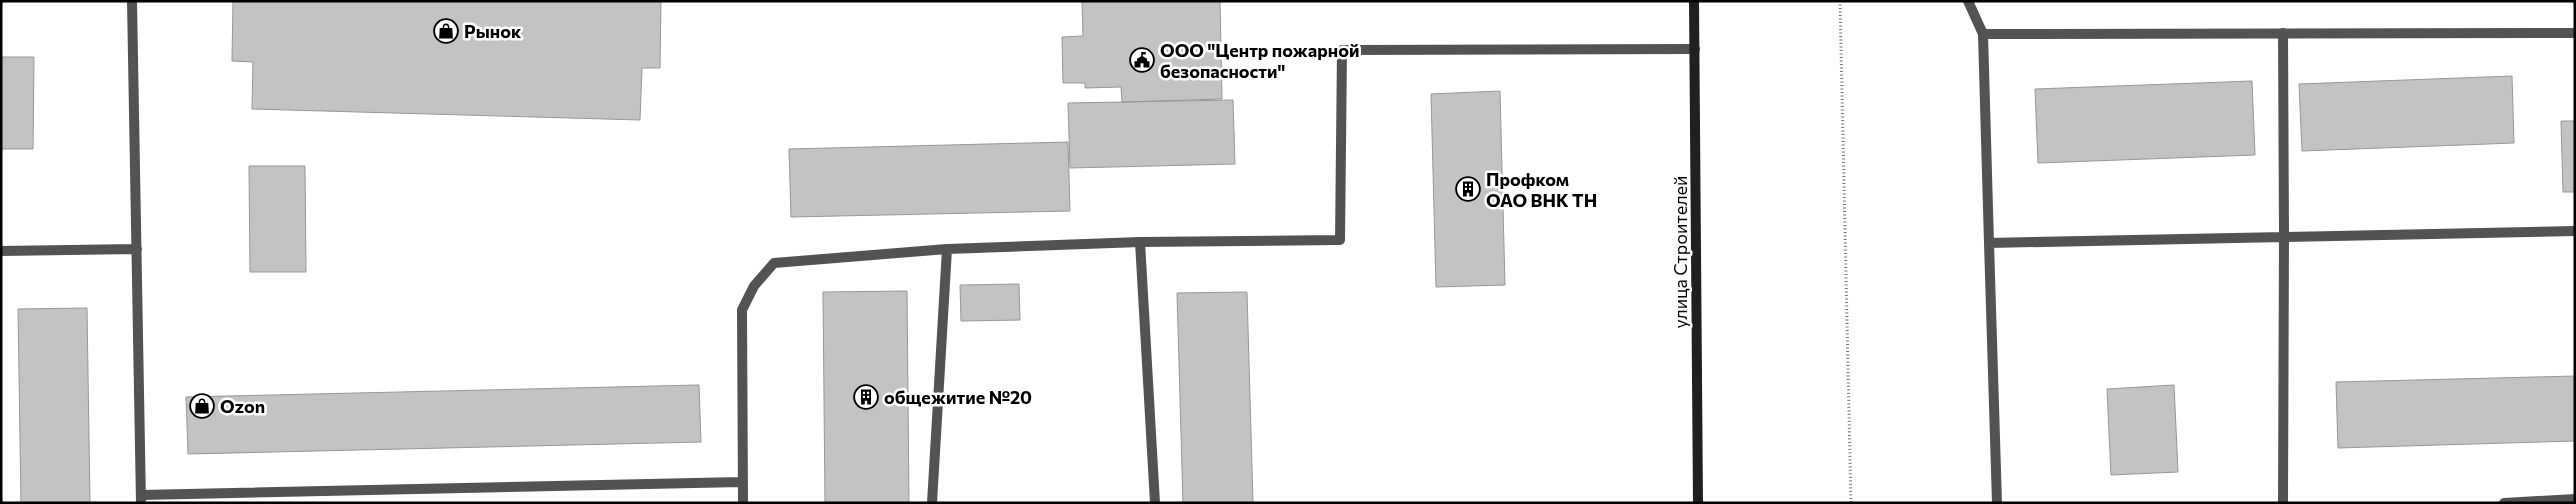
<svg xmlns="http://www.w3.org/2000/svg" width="2576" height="504" viewBox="0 0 2576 504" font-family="Commissioner,sans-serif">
<rect width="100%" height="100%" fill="#fff"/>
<path fill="#c3c3c3" stroke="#979797" d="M 233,1 L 661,1 L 660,68 L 642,68 L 640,120 L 252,109 L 253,62 L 232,61 Z
M 1082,1 L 1220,1 L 1222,99 L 1122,102 L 1121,87 L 1085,88 L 1085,83 L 1063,83 L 1062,37 L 1083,36 Z
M 1,57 L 34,57 L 33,149 L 1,149 Z
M 2512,76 L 2514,143 L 2302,151 L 2299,84 Z
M 2252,81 L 2255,155 L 2038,163 L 2035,89 Z
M 1500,91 L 1505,285 L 1436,287 L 1431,94 Z
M 1233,100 L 1235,164 L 1070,168 L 1068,103 Z
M 2561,121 L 2575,121 L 2575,192 L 2563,192 Z
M 1068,142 L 1070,211 L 791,217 L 789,149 Z
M 249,166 L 305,166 L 306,272 L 250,272 Z
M 1019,284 L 1020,320 L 961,321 L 960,285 Z
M 907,291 L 909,503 L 825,503 L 823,292 Z
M 1247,292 L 1253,503 L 1183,503 L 1177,293 Z
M 87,308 L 90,503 L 21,503 L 18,309 Z
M 2575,376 L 2575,441 L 2338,448 L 2336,382 Z
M 699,385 L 701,442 L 188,454 L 186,397 Z
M 2174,385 L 2178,472 L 2111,475 L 2107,389 Z"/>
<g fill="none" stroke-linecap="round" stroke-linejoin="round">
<path stroke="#757575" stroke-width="3" stroke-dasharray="1 2.5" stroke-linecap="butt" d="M 1840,1 L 1851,503"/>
<path stroke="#535353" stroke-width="10" d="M 2283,33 L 2284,237 L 2575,231
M 1983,34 L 1989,243 L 2284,237 L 2283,503
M 1989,243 L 1997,503
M 141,495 L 741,482
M 743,503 L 742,310 L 754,286 L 774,263 L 947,249
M 932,503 L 947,249 L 1140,242 L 1155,503
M 2504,503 L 2575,499"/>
<path stroke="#535353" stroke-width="10" d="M 132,1 L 141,503
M 1968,1 L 1983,34 L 2575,33
M 1140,242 L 1340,240 L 1342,50 L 1695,49
M 1,251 L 137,249"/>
<path stroke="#202020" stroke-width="10" d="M 1694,1 L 1698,503"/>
</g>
<defs>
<g id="shop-ring" transform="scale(1.25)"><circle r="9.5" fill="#fff" stroke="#000" stroke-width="1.5"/><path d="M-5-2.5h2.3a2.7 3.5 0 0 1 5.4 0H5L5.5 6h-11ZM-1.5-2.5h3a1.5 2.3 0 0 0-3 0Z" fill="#000"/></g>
<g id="civic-ring" transform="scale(1.25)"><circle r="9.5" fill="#fff" stroke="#000" stroke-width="1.5"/><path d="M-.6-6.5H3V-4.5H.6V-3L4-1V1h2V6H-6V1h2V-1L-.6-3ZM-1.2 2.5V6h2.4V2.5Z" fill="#000"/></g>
<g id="building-ring" transform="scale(1.25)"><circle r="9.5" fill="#fff" stroke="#000" stroke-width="1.5"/><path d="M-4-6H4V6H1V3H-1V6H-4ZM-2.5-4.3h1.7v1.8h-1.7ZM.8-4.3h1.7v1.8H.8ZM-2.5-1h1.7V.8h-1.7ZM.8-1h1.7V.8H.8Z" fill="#000"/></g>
</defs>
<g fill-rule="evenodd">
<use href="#shop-ring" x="446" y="31"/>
<use href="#civic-ring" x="1142" y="60"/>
<use href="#building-ring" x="1468" y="189"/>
<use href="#building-ring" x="866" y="397"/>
<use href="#shop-ring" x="202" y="406"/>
</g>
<g text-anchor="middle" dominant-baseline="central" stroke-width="5" stroke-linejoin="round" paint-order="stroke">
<g font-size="18" font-weight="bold" fill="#000" stroke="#fff" text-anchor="start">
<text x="464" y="31">Рынок</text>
<text x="1160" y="50">ООО "Центр пожарной<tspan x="1160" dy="21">безопасности"</tspan></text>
<text x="1486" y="179">Профком<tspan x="1486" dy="21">ОАО ВНК ТН</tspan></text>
<text x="884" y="397">общежитие №20</text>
<text x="220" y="406">Ozon</text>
</g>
<g font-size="18" fill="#000" stroke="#fff">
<text transform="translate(1680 252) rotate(-90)">улица Строителей</text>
</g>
</g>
<rect width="2576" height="504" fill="none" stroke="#000000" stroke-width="5"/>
</svg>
